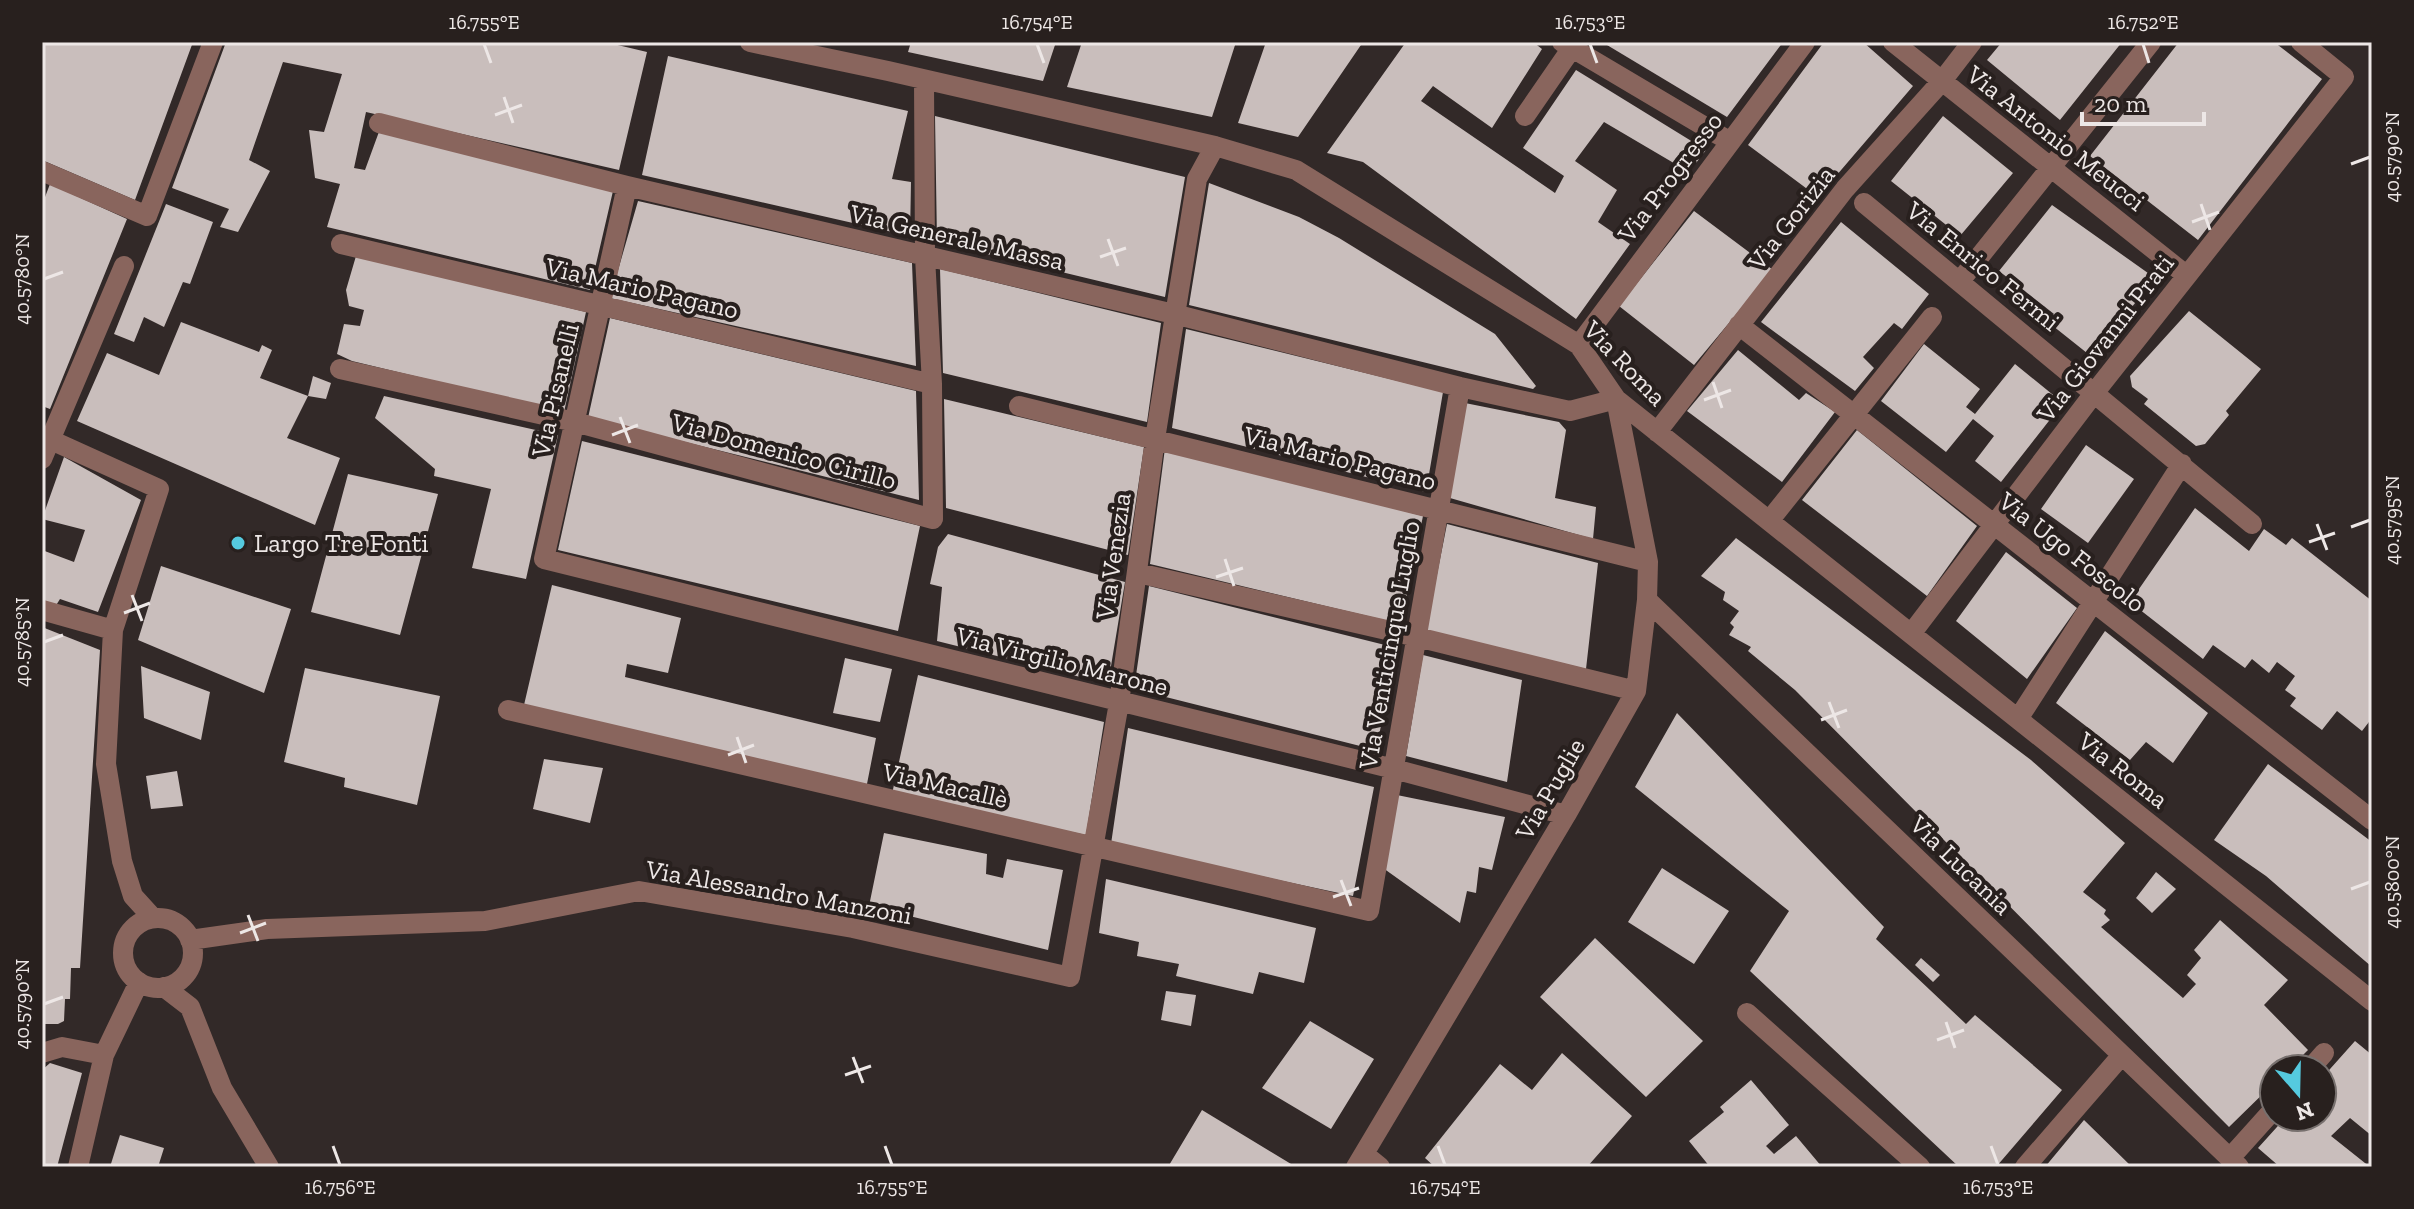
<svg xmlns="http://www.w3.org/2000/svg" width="2414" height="1209" viewBox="0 0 2414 1209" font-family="'Zilla Slab',serif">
<rect width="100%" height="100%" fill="#322928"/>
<path fill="#c9bebc" d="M 42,42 L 193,42 L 135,200 L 42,160 Z
M 226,42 L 605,42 L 647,52 L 619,170 L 366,112 L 354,168 L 365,170 L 380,129 L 613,191 L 590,290 L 327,227 L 340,184 L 315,178 L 309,130 L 324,132 L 342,74 L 283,62 L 249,160 L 270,171 L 238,232 L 220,227 L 229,209 L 172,188 Z
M 911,42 L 1056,42 L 1043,81 L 908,52 Z
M 1082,42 L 1236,42 L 1212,117 L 1067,87 Z
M 1266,42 L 1363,42 L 1298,137 L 1238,123 Z
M 1406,42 L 1533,42 L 1542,49 L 1492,128 L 1433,86 L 1421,101 L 1555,193 L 1564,176 L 1523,148 L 1576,70 L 1706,150 L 1689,172 L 1604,122 L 1575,161 L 1617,190 L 1598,222 L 1630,244 L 1576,319 L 1363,162 L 1327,153 Z
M 1602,42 L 1783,42 L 1727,117 Z
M 1824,42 L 1863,42 L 1913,86 L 1818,197 L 1748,145 Z
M 2002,42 L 2122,42 L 2060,120 L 1987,60 Z
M 2179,42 L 2274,42 L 2322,79 L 2198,240 L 2090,156 Z
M 668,56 L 908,111 L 892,179 L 911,182 L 910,236 L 642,175 Z
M 935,116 L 1185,177 L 1165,297 L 937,242 Z
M 1943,116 L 2013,173 L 1960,236 L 1891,181 Z
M 1209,183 L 1299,217 L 1339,238 L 1495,334 L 1536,386 L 1533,389 L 1189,305 Z
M 50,184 L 127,219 L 50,409 L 42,406 L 42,205 Z
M 638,201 L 912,263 L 916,366 L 610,298 Z
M 166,204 L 213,222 L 190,284 L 183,282 L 164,327 L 144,317 L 134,342 L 114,334 Z
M 2052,205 L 2155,278 L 2092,357 L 2048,322 L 2054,314 L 1999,271 Z
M 1694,211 L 1773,270 L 1694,365 L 1619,306 Z
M 1841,222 L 1929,294 L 1902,329 L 1894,323 L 1863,357 L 1874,368 L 1855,391 L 1761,322 Z
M 356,256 L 586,312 L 564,412 L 352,361 L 337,354 L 344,324 L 360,326 L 364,310 L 349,306 L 346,290 Z
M 940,269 L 1161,323 L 1147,422 L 943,373 Z
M 2189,311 L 2261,369 L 2226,411 L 2229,415 L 2205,444 L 2196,446 L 2144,404 L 2148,399 L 2132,387 L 2130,376 Z
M 610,318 L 916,391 L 919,500 L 588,418 Z
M 181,322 L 259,352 L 262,345 L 272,350 L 260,378 L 308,396 L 287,438 L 340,458 L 315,525 L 77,421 L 107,353 L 159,375 Z
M 1186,329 L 1443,392 L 1426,492 L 1172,428 Z
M 1924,344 L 1980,389 L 1966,407 L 1975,414 L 2015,364 L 2063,403 L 2001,482 L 1975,461 L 1994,436 L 1973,419 L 1946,452 L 1881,401 Z
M 1738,350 L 1799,400 L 1806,393 L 1835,412 L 1782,482 L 1687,411 Z
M 313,376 L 331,383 L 326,399 L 308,396 Z
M 384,396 L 558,435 L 526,579 L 472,568 L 491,489 L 434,476 L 435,469 L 375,418 Z
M 944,399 L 1144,447 L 1128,555 L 946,508 Z
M 1465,403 L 1559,422 L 1566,430 L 1555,498 L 1596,507 L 1593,539 L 1450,498 Z
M 1857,430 L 1977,526 L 1927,596 L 1802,500 Z
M 582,441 L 920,526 L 898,631 L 558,550 Z
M 2086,445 L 2134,479 L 2088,543 L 2041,509 Z
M 1165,448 L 1423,516 L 1401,624 L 1150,564 Z
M 64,457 L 141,500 L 98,612 L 60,599 L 55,607 L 42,599 L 42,550 L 74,562 L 85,530 L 42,519 Z
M 348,474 L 438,494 L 400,635 L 311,612 Z
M 2195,508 L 2249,551 L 2264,529 L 2286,545 L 2292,538 L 2372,601 L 2372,718 L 2362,731 L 2337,711 L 2322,730 L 2290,706 L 2296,698 L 2285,690 L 2295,676 L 2277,662 L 2269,673 L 2252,659 L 2245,668 L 2213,645 L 2203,659 L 2130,602 Z
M 1447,524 L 1598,563 L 1586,669 L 1426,630 Z
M 948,534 L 1125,582 L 1108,684 L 937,641 L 942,587 L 930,584 L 938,547 Z
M 1736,538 L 2031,760 L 2125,843 L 2083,892 L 2106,910 L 2104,914 L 2110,920 L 2101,927 L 2183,998 L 2196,984 L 2187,975 L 2201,958 L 2194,950 L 2220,920 L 2288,980 L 2264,1005 L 2308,1050 L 2289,1069 L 2274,1069 L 2274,1083 L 2229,1127 L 1795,690 L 1748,651 L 1751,647 L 1729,635 L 1734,627 L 1730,623 L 1739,611 L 1723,600 L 1725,592 L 1701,576 Z
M 2006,552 L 2077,608 L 2027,679 L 1956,621 Z
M 161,566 L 291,609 L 264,693 L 138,640 Z
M 552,585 L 681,618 L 668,673 L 627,664 L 625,677 L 876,738 L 866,789 L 524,705 Z
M 1149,586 L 1397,648 L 1376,750 L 1134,689 Z
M 42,627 L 100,650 L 80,968 L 71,968 L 70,999 L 65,999 L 64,1021 L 58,1024 L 42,1024 Z
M 2105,631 L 2208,713 L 2173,763 L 2146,742 L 2130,760 L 2056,703 Z
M 1423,655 L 1522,680 L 1507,782 L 1406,756 Z
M 845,658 L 892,669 L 880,722 L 833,713 Z
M 141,666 L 210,692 L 201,740 L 144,718 Z
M 305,668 L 440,696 L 417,805 L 344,787 L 345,778 L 284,762 Z
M 918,675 L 1104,722 L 1086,835 L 892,794 Z
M 1677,713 L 1884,927 L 1876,939 L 1966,1024 L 1975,1015 L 2062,1090 L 1996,1167 L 1959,1167 L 1750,971 L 1789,911 L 1635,787 Z
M 1128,728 L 1374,787 L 1353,896 L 1111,844 Z
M 544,759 L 603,768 L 590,823 L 533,809 Z
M 2268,764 L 2372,842 L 2372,967 L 2266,876 L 2214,840 Z
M 177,771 L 183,806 L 151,809 L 146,776 Z
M 1392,794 L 1505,817 L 1492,870 L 1479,867 L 1476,893 L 1467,891 L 1460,923 L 1383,868 Z
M 884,833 L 987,854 L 986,874 L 1003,878 L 1007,859 L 1063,870 L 1048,950 L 869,906 Z
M 1662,868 L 1729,911 L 1694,964 L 1628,922 Z
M 2156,872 L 2176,889 L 2152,913 L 2136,898 Z
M 1106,879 L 1316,928 L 1304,983 L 1259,972 L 1253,994 L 1176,976 L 1179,964 L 1137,956 L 1139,942 L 1099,933 Z
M 1595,938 L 1703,1041 L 1646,1097 L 1540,997 Z
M 1921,958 L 1940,975 L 1933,982 L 1915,965 Z
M 1166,991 L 1196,995 L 1191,1026 L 1161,1020 Z
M 1310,1021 L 1374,1059 L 1331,1129 L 1262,1088 Z
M 2355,1041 L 2372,1055 L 2372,1136 L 2350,1118 L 2331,1136 L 2370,1167 L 2280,1167 L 2258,1148 L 2286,1117 L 2322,1117 L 2322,1078 Z
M 1562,1053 L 1632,1116 L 1587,1167 L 1435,1167 L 1425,1158 L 1500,1064 L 1532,1090 Z
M 50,1063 L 82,1073 L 57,1167 L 42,1167 L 42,1070 Z
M 1751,1080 L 1789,1125 L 1766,1146 L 1774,1154 L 1796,1136 L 1822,1167 L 1710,1167 L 1689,1141 L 1724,1112 L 1720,1107 Z
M 1202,1110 L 1296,1167 L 1168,1167 Z
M 2084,1120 L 2132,1167 L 2045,1167 Z
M 120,1135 L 164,1148 L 158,1167 L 110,1167 Z"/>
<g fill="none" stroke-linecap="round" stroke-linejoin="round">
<path stroke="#89655d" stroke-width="20" d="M 750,42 L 888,71 L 1215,146 L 1296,170 L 1579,345 L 1616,399 L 2372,1001
M 1562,42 L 1729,141
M 1893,42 L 2186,275
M 1525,116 L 1576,42
M 379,123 L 627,186 L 1174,314 L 1460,387 L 1570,411 L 1616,399
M 42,171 L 147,216 L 213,42
M 627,186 L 544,559 L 1394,769 L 1566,815
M 1864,203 L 2252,524
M 341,244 L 932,384
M 1960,281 L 2151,42
M 1739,325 L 2372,820
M 1579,345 L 1805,42
M 340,369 L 575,422 L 933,519 L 932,384 L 925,257 L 924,81
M 1019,406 L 1648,562
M 1657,432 L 1845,189 L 1942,81 L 1972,42
M 42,436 L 159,489 L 113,630 L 106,764 L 122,861 L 133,896 L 153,918
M 42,459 L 124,266
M 1769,521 L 1932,317
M 1138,573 L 1417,637 L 1636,691
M 1647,600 L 2239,1167
M 42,610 L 113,630
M 1911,634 L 2095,392 L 2344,77 L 2301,42
M 508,710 L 1369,911 L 1460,387
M 2018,719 L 2182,464
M123 953a35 35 0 1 1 70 0a35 35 0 1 1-70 0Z
M 190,940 L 267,929 L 485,921 L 639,891 L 853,928 L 1070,977 L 1119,703 L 1155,439 L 1197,179 L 1215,146
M 164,987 L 190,1007 L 222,1088 L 269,1167
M 1747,1013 L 1920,1167
M 42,1053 L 62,1047 L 104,1055
M 2310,1069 L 2324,1053
M 1364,1154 L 1380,1167
M 2230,1158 L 2274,1109
M 78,1167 L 104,1055 L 139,982
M 1356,1167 L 1566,815 L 1636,691 L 1647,600 L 1648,562 L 1616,399
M 2025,1167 L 2122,1055"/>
</g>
<path fill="none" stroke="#ede7e6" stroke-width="3" d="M 484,44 L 491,63M 1037,44 L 1044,63M 1590,44 L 1597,63M 2143,44 L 2149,63M 504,97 L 513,123M 495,115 L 522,105M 2351,164 L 2370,157M 2201,204 L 2210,230M 2192,222 L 2219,212M 1108,239 L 1118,266M 1100,257 L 1126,248M 44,279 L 63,272M 1713,382 L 1722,408M 1704,400 L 1731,390M 620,417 L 630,443M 612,435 L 638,425M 2317,524 L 2327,550M 2351,527 L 2370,520M 2309,542 L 2335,533M 1225,559 L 1234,586M 1216,577 L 1243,568M 132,595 L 142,621M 124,613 L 150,603M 44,642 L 63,635M 1829,702 L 1839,728M 1821,720 L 1847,710M 737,737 L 746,763M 728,755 L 754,745M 1341,880 L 1351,906M 2351,889 L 2370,882M 1333,897 L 1359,888M 248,915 L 258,941M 240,933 L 266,923M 44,1004 L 63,997M 1946,1022 L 1955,1048M 1937,1040 L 1964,1030M 853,1057 L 863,1083M 845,1075 L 871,1066M 333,1146 L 340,1165M 885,1146 L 892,1165M 1438,1146 L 1445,1165M 1991,1146 L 1998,1165"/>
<circle fill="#55cadf" stroke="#28201e" stroke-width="3" cx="238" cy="543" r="8"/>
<g text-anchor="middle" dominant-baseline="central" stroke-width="8" stroke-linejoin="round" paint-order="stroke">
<g font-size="26" fill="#ede7e6" stroke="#28201e">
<text transform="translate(2056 138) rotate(38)">Via Antonio Meucci</text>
<text transform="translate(1670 177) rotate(-53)">Via Progresso</text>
<text transform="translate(1791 218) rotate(-52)">Via Gorizia</text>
<text transform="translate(957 237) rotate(13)">Via Generale Massa</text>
<text transform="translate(1983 266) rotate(39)">Via Enrico Fermi</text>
<text transform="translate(642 288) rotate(13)">Via Mario Pagano</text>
<text transform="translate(2105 338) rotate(-52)">Via Giovanni Prati</text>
<text transform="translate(1625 363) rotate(46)">Via Roma</text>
<text transform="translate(555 390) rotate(-77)">Via Pisanelli</text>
<text transform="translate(784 451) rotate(15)">Via Domenico Cirillo</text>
<text transform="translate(1340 458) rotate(14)">Via Mario Pagano</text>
<text transform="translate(2072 552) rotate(38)">Via Ugo Foscolo</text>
<text transform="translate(1113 556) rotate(-82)">Via Venezia</text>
<text transform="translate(1389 645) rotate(-80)">Via Venticinque Luglio</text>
<text transform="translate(1062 661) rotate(14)">Via Virgilio Marone</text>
<text transform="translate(2123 770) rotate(38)">Via Roma</text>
<text transform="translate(945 785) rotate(13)">Via Macallè</text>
<text transform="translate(1550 789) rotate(-60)">Via Puglie</text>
<text transform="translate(1961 865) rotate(44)">Via Lucania</text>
<text transform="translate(779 892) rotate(10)">Via Alessandro Manzoni</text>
</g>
<g font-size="26" fill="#ede7e6" stroke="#28201e" text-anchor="start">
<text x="254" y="543">Largo Tre Fonti</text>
</g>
</g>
<rect width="2414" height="1209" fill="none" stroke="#28201e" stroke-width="88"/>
<g transform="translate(2298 1093) rotate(160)"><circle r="38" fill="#28201e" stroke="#77706e" stroke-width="2"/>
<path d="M0-6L14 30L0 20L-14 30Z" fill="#55cadf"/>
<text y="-12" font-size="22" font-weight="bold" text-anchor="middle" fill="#ede7e6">N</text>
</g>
<path d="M2082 112v12h122v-12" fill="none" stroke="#ede7e6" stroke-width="4"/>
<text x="2094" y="112" font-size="24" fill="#ede7e6" stroke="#28201e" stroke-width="6" paint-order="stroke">20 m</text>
<rect x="44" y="44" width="2326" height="1121" fill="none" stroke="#ede7e6" stroke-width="3"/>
<g font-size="20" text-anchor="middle" fill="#ede7e6">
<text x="484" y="29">16.755°E</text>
<text x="1037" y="29">16.754°E</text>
<text x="1590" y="29">16.753°E</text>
<text x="2143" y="29">16.752°E</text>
<text transform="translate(2392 157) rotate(-90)" y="7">40.5790°N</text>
<text transform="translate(22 279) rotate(-90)" y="7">40.5780°N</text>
<text transform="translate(2392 520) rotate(-90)" y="7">40.5795°N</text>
<text transform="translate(22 642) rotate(-90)" y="7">40.5785°N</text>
<text transform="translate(2392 882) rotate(-90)" y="7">40.5800°N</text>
<text transform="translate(22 1004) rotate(-90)" y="7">40.5790°N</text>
<text x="340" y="1194">16.756°E</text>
<text x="892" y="1194">16.755°E</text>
<text x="1445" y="1194">16.754°E</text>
<text x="1998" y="1194">16.753°E</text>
</g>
</svg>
